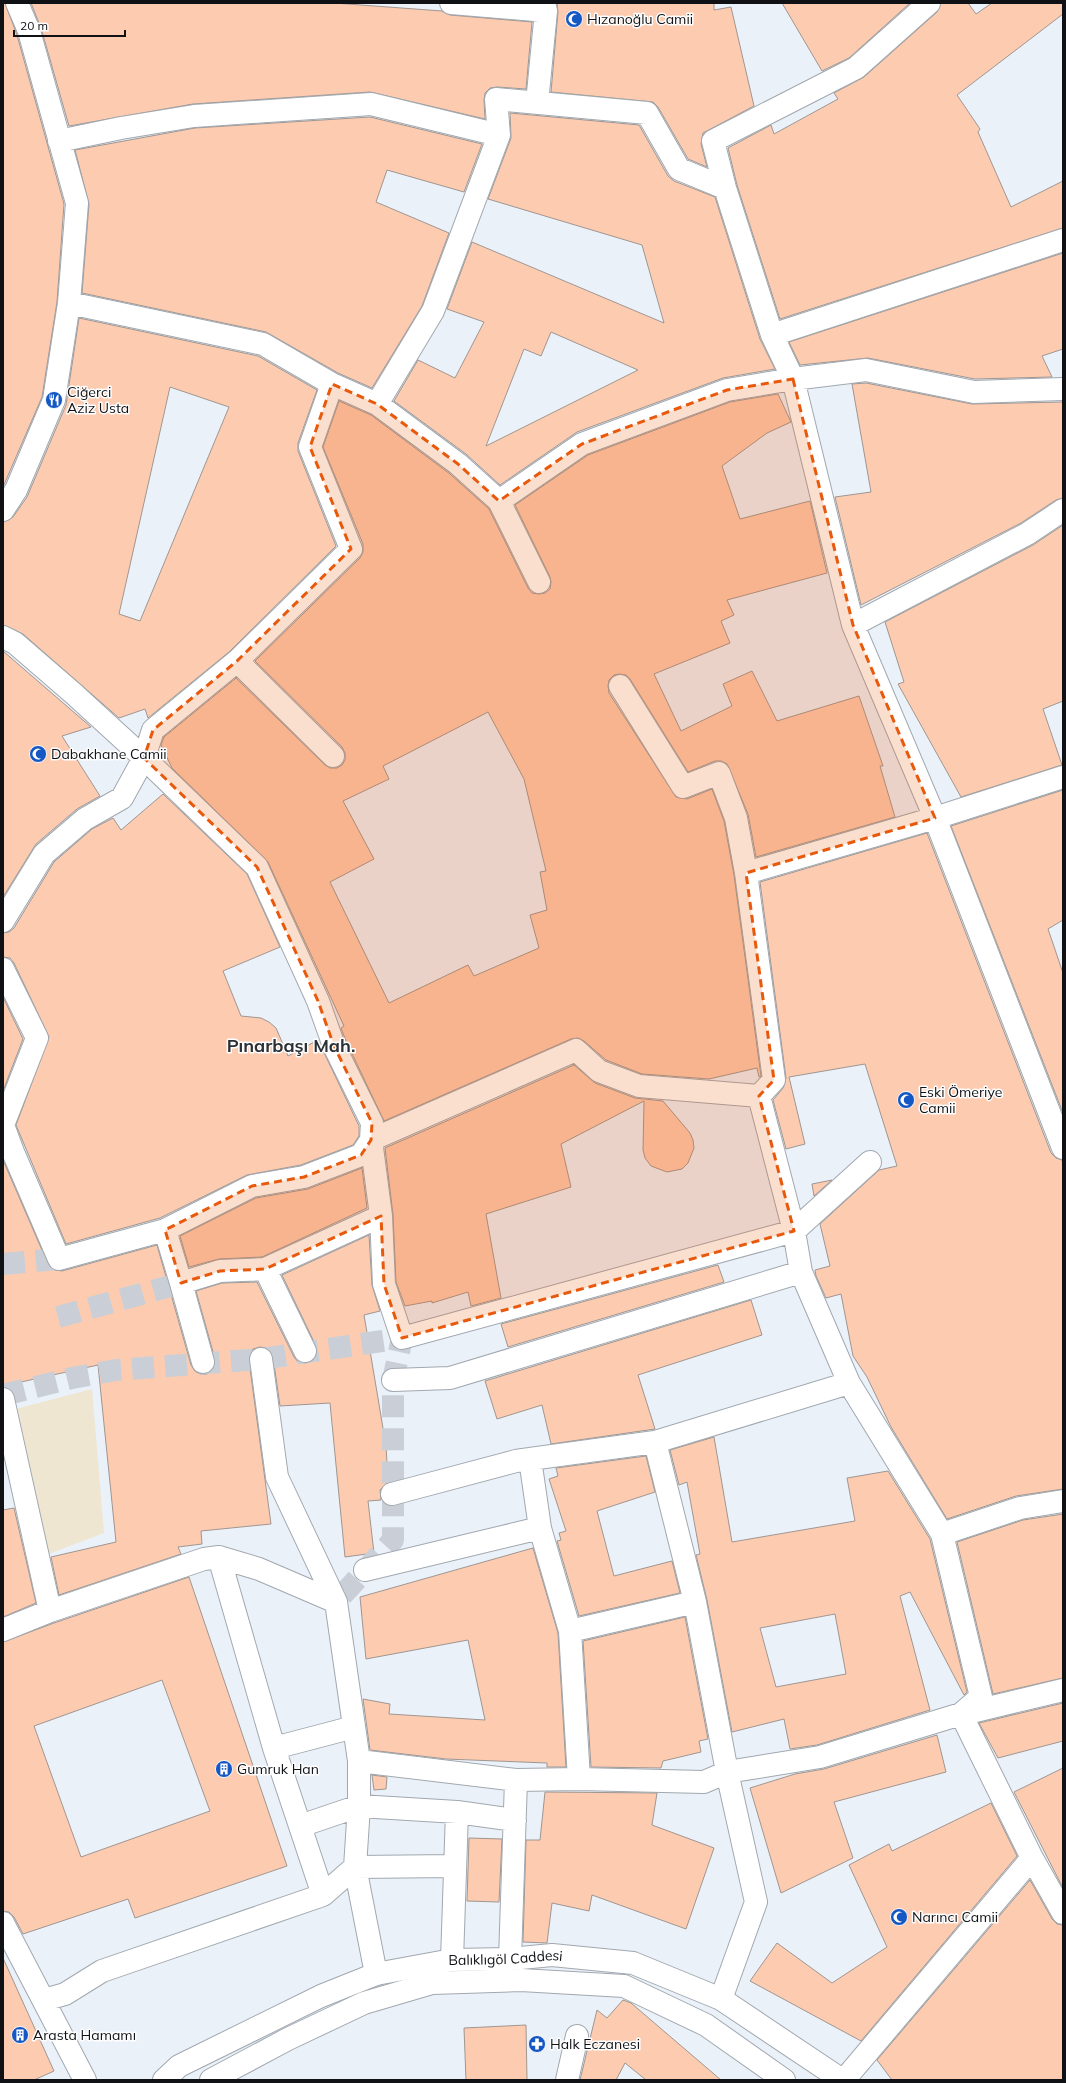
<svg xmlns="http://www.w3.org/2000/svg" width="1066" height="2083" viewBox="0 0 1066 2083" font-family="Mulish,sans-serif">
<rect width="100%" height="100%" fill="#ebf1f9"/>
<path fill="#efe6d1" d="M 92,1389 L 104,1533 L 46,1555 L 8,1411 Z"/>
<path fill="#fdcbb0" stroke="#9f9691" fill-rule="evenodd" d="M 3,3 L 5,3 L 17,35 L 64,204 L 57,302 L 42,397 L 3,487 Z
M 31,3 L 334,3 L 442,11 L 450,15 L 532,22 L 526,89 L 497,87 L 490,88 L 485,93 L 484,100 L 485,119 L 370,92 L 193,104 L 69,126 L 41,28 Z
M 557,3 L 714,3 L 714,10 L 731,7 L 754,106 L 703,133 L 701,144 L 707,167 L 688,159 L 658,107 L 653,102 L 551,92 L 558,12 Z
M 782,3 L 910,3 L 849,58 L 822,71 Z
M 941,3 L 968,3 L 976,14 L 992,3 L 1063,3 L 1063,14 L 957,95 L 980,129 L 978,132 L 1011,207 L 1063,181 L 1063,228 L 780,319 L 737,185 L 728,148 L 771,125 L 774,134 L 838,99 L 834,93 L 864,77 L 937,12 Z
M 510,113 L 639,125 L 668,176 L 674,181 L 715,197 L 760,339 L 775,369 L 723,378 L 577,432 L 500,485 L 466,454 L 394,401 L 418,360 L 455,378 L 484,322 L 447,309 L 472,242 L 664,323 L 642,245 L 488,199 L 511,138 ZM 551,332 L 638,370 L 486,446 L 524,349 L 541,356 Z
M 370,117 L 482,144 L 464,192 L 387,170 L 376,202 L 449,233 L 422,306 L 372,388 L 338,373 L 266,332 L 82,293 L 89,204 L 75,150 L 195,128 Z
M 1063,253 L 1063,349 L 1042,356 L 1052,377 L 975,379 L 868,358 L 800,365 L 789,342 Z
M 79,318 L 258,356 L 317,390 L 298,443 L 298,451 L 336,546 L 229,652 L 148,718 L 145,709 L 119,718 L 23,634 L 3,625 L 3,522 L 13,517 L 27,497 L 66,405 ZM 170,387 L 229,407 L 140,621 L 119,614 Z
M 866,383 L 972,404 L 1063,402 L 1063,498 L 1056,500 L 1021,523 L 861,605 L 835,497 L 871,492 L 852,384 Z
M 778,394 L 791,422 L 767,433 L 722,466 L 740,519 L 810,501 L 827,573 L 727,600 L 734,615 L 721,621 L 730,643 L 654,674 L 681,731 L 732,706 L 723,684 L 752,671 L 777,721 L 859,696 L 883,766 L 880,766 L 895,817 L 756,857 L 748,814 L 727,764 L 721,761 L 715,761 L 688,772 L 630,679 L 626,675 L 619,674 L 614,675 L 609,680 L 608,686 L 609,693 L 676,797 L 687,799 L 712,789 L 724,821 L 734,875 L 761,1076 L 759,1077 L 757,1068 L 709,1079 L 642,1074 L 606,1060 L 584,1041 L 578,1038 L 571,1039 L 384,1121 L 346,1041 L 341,1028 L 344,1026 L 268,862 L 172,768 L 161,745 L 164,737 L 236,678 L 325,765 L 330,768 L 337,768 L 342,765 L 345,760 L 345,753 L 342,747 L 255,661 L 360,558 L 363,552 L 363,544 L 323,447 L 339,401 L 371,415 L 450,474 L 489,509 L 528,588 L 532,593 L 539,594 L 545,593 L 550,589 L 551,582 L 550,577 L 515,505 L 588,455 L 730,402 ZM 488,712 L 524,779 L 546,871 L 540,872 L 547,910 L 530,915 L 539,948 L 474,976 L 468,965 L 389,1003 L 330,882 L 374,859 L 343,801 L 389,779 L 383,766 Z
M 1063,525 L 1063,701 L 1043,709 L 1062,765 L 961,797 L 898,684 L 904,682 L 885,622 L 1033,545 Z
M 3,651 L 91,727 L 62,736 L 100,796 L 77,809 L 36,844 L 3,897 Z
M 1063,790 L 1063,920 L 1048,929 L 1063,973 L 1063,1113 L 951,826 Z
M 163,794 L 247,874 L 280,947 L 223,971 L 241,1016 L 261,1018 L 269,1022 L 276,1028 L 288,1056 L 318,1040 L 359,1126 L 359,1136 L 353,1145 L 301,1165 L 247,1175 L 160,1218 L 66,1244 L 16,1125 L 49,1037 L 14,963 L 10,958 L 3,957 L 3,933 L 9,932 L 14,928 L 54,862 L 92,829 L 113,818 L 121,830 Z
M 927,833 L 1051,1153 L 1056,1158 L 1062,1160 L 1063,1164 L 1063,1489 L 1016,1496 L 947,1519 L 891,1427 L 867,1377 L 853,1356 L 841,1294 L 826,1298 L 816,1276 L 815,1270 L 830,1266 L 820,1224 L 879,1170 L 897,1166 L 865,1064 L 789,1077 L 805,1144 L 786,1149 L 773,1100 L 783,1088 L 786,1078 L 760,882 Z
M 3,997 L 23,1039 L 3,1091 Z
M 574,1065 L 595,1083 L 635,1098 L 663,1101 L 690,1133 L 693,1140 L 694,1148 L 688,1163 L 682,1169 L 667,1172 L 651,1166 L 645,1158 L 643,1150 L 644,1101 L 561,1144 L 571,1187 L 486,1214 L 501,1298 L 471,1306 L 468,1292 L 432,1303 L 432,1301 L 405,1306 L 396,1282 L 393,1215 L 385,1148 Z
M 3,1160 L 48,1264 L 51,1269 L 62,1271 L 157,1245 L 191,1365 L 195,1371 L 200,1374 L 207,1374 L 212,1370 L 215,1365 L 215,1359 L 196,1291 L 222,1283 L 257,1282 L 294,1357 L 298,1362 L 305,1363 L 310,1362 L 316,1358 L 317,1351 L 316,1346 L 282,1275 L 369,1235 L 372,1285 L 380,1311 L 364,1315 L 386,1446 L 388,1482 L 380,1490 L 381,1500 L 368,1501 L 374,1553 L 345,1557 L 330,1403 L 280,1406 L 273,1357 L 271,1351 L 266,1348 L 260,1347 L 253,1349 L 249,1355 L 249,1361 L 271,1524 L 201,1531 L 202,1544 L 178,1547 L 181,1554 L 59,1595 L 51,1557 L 116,1542 L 98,1365 L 3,1386 Z
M 362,1168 L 367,1208 L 262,1257 L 219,1259 L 189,1267 L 180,1236 L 256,1198 L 308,1189 Z
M 832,1180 L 814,1196 L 812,1184 Z
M 718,1265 L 724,1282 L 508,1347 L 501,1324 Z
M 751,1300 L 762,1335 L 638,1375 L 655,1429 L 551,1444 L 542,1405 L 497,1419 L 485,1381 Z
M 714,1437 L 732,1542 L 855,1521 L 847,1478 L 888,1471 L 930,1539 L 967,1692 L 964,1695 L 910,1592 L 900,1596 L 930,1710 L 817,1745 L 790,1749 L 784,1719 L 732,1732 L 707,1600 L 696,1555 L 700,1554 L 687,1482 L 679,1485 L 670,1450 ZM 835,1614 L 846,1674 L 776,1687 L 760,1628 Z
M 646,1456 L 655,1492 L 597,1511 L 614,1576 L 672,1561 L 680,1593 L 579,1616 L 557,1541 L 561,1540 L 559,1533 L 566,1531 L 549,1479 L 558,1476 L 556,1468 Z
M 14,1508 L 36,1603 L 3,1617 L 3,1510 Z
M 1063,1514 L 1063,1678 L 993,1694 L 957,1542 L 1023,1520 Z
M 533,1548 L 558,1633 L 566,1767 L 547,1767 L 547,1763 L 446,1759 L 370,1750 L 363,1699 L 390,1704 L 389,1714 L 485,1720 L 468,1640 L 366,1659 L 360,1597 Z
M 189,1577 L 287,1866 L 135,1918 L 128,1899 L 23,1934 L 14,1917 L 9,1912 L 3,1911 L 3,1642 L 54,1623 ZM 162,1680 L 210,1811 L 81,1857 L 34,1726 Z
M 685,1617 L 708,1739 L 699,1741 L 701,1752 L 663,1761 L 661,1768 L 591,1767 L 583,1641 Z
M 1063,1703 L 1063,1741 L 998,1758 L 979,1723 Z
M 937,1735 L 946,1772 L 834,1802 L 853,1858 L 781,1893 L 750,1788 L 795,1774 L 824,1769 Z
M 1063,1768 L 1063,1888 L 1014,1792 Z
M 372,1775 L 387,1777 L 386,1789 L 374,1790 Z
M 545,1792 L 657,1793 L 652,1825 L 714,1848 L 686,1929 L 592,1895 L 589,1911 L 552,1903 L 547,1943 L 523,1942 L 526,1840 L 540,1840 Z
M 991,1803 L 1017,1856 L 861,2041 L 750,1981 L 777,1943 L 832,1983 L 887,1947 L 849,1865 L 889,1844 L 892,1851 Z
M 469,1838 L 502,1839 L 499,1902 L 467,1901 Z
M 1030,1880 L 1052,1919 L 1057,1924 L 1063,1925 L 1063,2080 L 892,2080 L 877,2060 Z
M 3,1958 L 54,2071 L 34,2080 L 3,2080 Z
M 623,2000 L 631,2003 L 721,2080 L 646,2080 L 625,2063 L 616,2080 L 580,2080 L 597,2010 L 607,2018 Z
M 526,2025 L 527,2080 L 466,2080 L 464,2028 Z"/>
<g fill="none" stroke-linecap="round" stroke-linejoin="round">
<path stroke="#cacfd7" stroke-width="22" stroke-dasharray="22 11" stroke-linecap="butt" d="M 3,1264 L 59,1259
M 58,1317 L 181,1283
M 3,1395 L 72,1378 L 116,1370 L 261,1359 L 402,1338 L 393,1380 L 393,1540 L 336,1602"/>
<g stroke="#a1a8af" stroke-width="24">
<path id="street" d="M 451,3 L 546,11
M 929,3 L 856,68 L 713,141 L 725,188 L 772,335 L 793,379 L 853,625 L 1027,534 L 1063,510
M 537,103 L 546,11 L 544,3
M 59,141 L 121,128 L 194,116 L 371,104 L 499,135
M 69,303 L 263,344 L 332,384 L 377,404 L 458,464 L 499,501 L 539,582
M 772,335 L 1063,240
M 377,404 L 433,311 L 499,135 L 496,99 L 647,113 L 679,169 L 725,188
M 499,501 L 582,444 L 727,390 L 793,379 L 866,370 L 974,392 L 1063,389
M 3,510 L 16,490 L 54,400 L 69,303 L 77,203 L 29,31 L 17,3
M 853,625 L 935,818 L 1063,777
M 3,637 L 15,643 L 74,694 L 144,758 L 257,867 L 318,1001 L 334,1046 L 372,1123 L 371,1140 L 381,1216 L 384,1284 L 402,1338 L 794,1231 L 870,1162
M 237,661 L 333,756
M 620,686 L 683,787 L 719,773 L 736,818 L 746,873 L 935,818 L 1063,1148
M 3,921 L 44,854 L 85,819 L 122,798 L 144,758 L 153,730 L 237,661 L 351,549 L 310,447 L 332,384
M 3,969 L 37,1038 L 3,1125 L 13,1152 L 59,1259 L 165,1230 L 252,1186 L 304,1177 L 361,1155 L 371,1140 L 576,1050 L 599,1071 L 639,1086 L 759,1096 L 774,1080 L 746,873
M 165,1230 L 181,1283 L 203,1362
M 265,1269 L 305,1351
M 181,1283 L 220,1271 L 265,1269 L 381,1216
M 261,1359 L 277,1477 L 336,1602
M 393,1380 L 450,1378 L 801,1272
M 849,1383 L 942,1534 L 981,1697 L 961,1714
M 3,1399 L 50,1611
M 655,1442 L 695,1602 L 727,1772 L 756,1902 L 721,1999
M 392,1494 L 516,1461 L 530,1459
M 942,1534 L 1020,1508 L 1063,1501
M 365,1570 L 540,1528
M 3,1630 L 50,1611 L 204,1559 L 219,1557 L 259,1569 L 336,1602 L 359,1761 L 359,1806 L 355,1867 L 376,1974
M 570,1631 L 695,1602
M 963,1714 L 1063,1690
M 274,1748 L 354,1727
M 359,1761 L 516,1780 L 579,1779 L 704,1782 L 727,1772 L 820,1757 L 961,1714 L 1032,1858 L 844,2080
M 579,1779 L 570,1631 L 540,1528 L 530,1459 L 655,1442 L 849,1383 L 801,1272 L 794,1231 L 759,1096
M 300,1826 L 359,1806 L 457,1812 L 515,1820
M 1032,1858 L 1063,1913
M 323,1895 L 355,1867 L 455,1866
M 3,1923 L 85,2080
M 510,1959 L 516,1780
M 452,1960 L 457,1812
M 44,2000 L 65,1994 L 102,1971 L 323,1895 L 274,1748 L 219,1557
M 567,2080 L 577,2036"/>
</g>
<g stroke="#a1a8af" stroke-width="24">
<g id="secondary">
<path id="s1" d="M 164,2080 L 179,2066 L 321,1996 L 376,1974 L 452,1960 L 510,1959 L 552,1955 L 633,1963 L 721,1999 L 842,2080"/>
<path d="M 211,2080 L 288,2039 L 364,2003 L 432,1983 L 521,1980 L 624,1986 L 706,2025 L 784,2080"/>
</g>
</g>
<use href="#street" stroke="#fff" stroke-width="22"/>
<use href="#secondary" stroke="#fff" stroke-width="22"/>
</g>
<path fill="#e8590c" fill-opacity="0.2" stroke="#e8590c" stroke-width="3" stroke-dasharray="8 5" stroke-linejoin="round" d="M 793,379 L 853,625 L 935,818 L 746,873 L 774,1080 L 759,1096 L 794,1231 L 402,1338 L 384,1284 L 381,1216 L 265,1269 L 220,1271 L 181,1283 L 165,1230 L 252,1186 L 304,1177 L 361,1155 L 371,1140 L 372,1123 L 334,1046 L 318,1001 L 257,867 L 144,758 L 153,730 L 237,661 L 351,549 L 310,447 L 332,384 L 377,404 L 458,464 L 499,501 L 582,444 L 727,390 Z"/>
<defs>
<g id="mosque-disc" transform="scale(0.9)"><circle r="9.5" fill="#1558c3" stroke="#fefefe"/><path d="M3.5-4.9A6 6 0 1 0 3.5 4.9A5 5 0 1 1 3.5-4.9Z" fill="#fff"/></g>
<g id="restaurant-disc" transform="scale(0.9)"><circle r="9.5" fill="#1558c3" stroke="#fefefe"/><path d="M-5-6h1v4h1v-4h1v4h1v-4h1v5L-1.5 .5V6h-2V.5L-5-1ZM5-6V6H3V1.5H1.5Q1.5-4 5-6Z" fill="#fff"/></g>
<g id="building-disc" transform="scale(0.9)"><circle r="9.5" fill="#1558c3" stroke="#fefefe"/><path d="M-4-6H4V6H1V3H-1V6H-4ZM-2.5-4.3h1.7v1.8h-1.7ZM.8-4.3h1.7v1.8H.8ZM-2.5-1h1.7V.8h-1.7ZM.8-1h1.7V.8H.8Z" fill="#fff"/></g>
<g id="pharmacy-disc" transform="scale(0.9)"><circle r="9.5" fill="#1558c3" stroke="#fefefe"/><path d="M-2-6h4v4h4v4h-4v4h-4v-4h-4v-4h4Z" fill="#fff"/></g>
</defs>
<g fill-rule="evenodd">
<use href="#mosque-disc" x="574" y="19"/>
<use href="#restaurant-disc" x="54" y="400"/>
<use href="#mosque-disc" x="38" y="754"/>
<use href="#mosque-disc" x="906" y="1100"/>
<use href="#building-disc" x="224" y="1769"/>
<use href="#mosque-disc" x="899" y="1917"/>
<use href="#building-disc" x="20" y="2035"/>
<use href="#pharmacy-disc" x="537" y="2044"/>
</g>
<g text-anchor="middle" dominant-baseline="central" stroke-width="3" stroke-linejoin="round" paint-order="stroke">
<g font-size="14" fill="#0f1114" stroke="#fefefe" text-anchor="start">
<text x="587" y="19">Hızanoğlu Camii</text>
<text x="67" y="392">Ciğerci<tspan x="67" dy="16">Aziz Usta</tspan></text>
<text x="51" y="754">Dabakhane Camii</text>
<text x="919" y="1092">Eski Ömeriye<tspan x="919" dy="16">Camii</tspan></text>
<text x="237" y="1769">Gumruk Han</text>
<text x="912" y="1917">Narıncı Camii</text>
<text x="33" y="2035">Arasta Hamamı</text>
<text x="550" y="2044">Halk Eczanesi</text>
</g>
<g font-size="14" fill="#0f1114" stroke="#fefefe">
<text stroke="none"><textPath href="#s1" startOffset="369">Balıklıgöl Caddesi</textPath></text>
</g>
<g font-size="18" font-weight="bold" fill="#2b3036" stroke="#fefefe">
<text x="291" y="1045">Pınarbaşı Mah.</text>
</g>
</g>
<rect width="1066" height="2083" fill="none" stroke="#0f1114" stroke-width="8"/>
<path d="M14 30v6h111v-6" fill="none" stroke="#0f1114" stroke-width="2"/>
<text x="20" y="30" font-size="12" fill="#0f1114" stroke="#fefefe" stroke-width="3" paint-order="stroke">20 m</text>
</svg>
